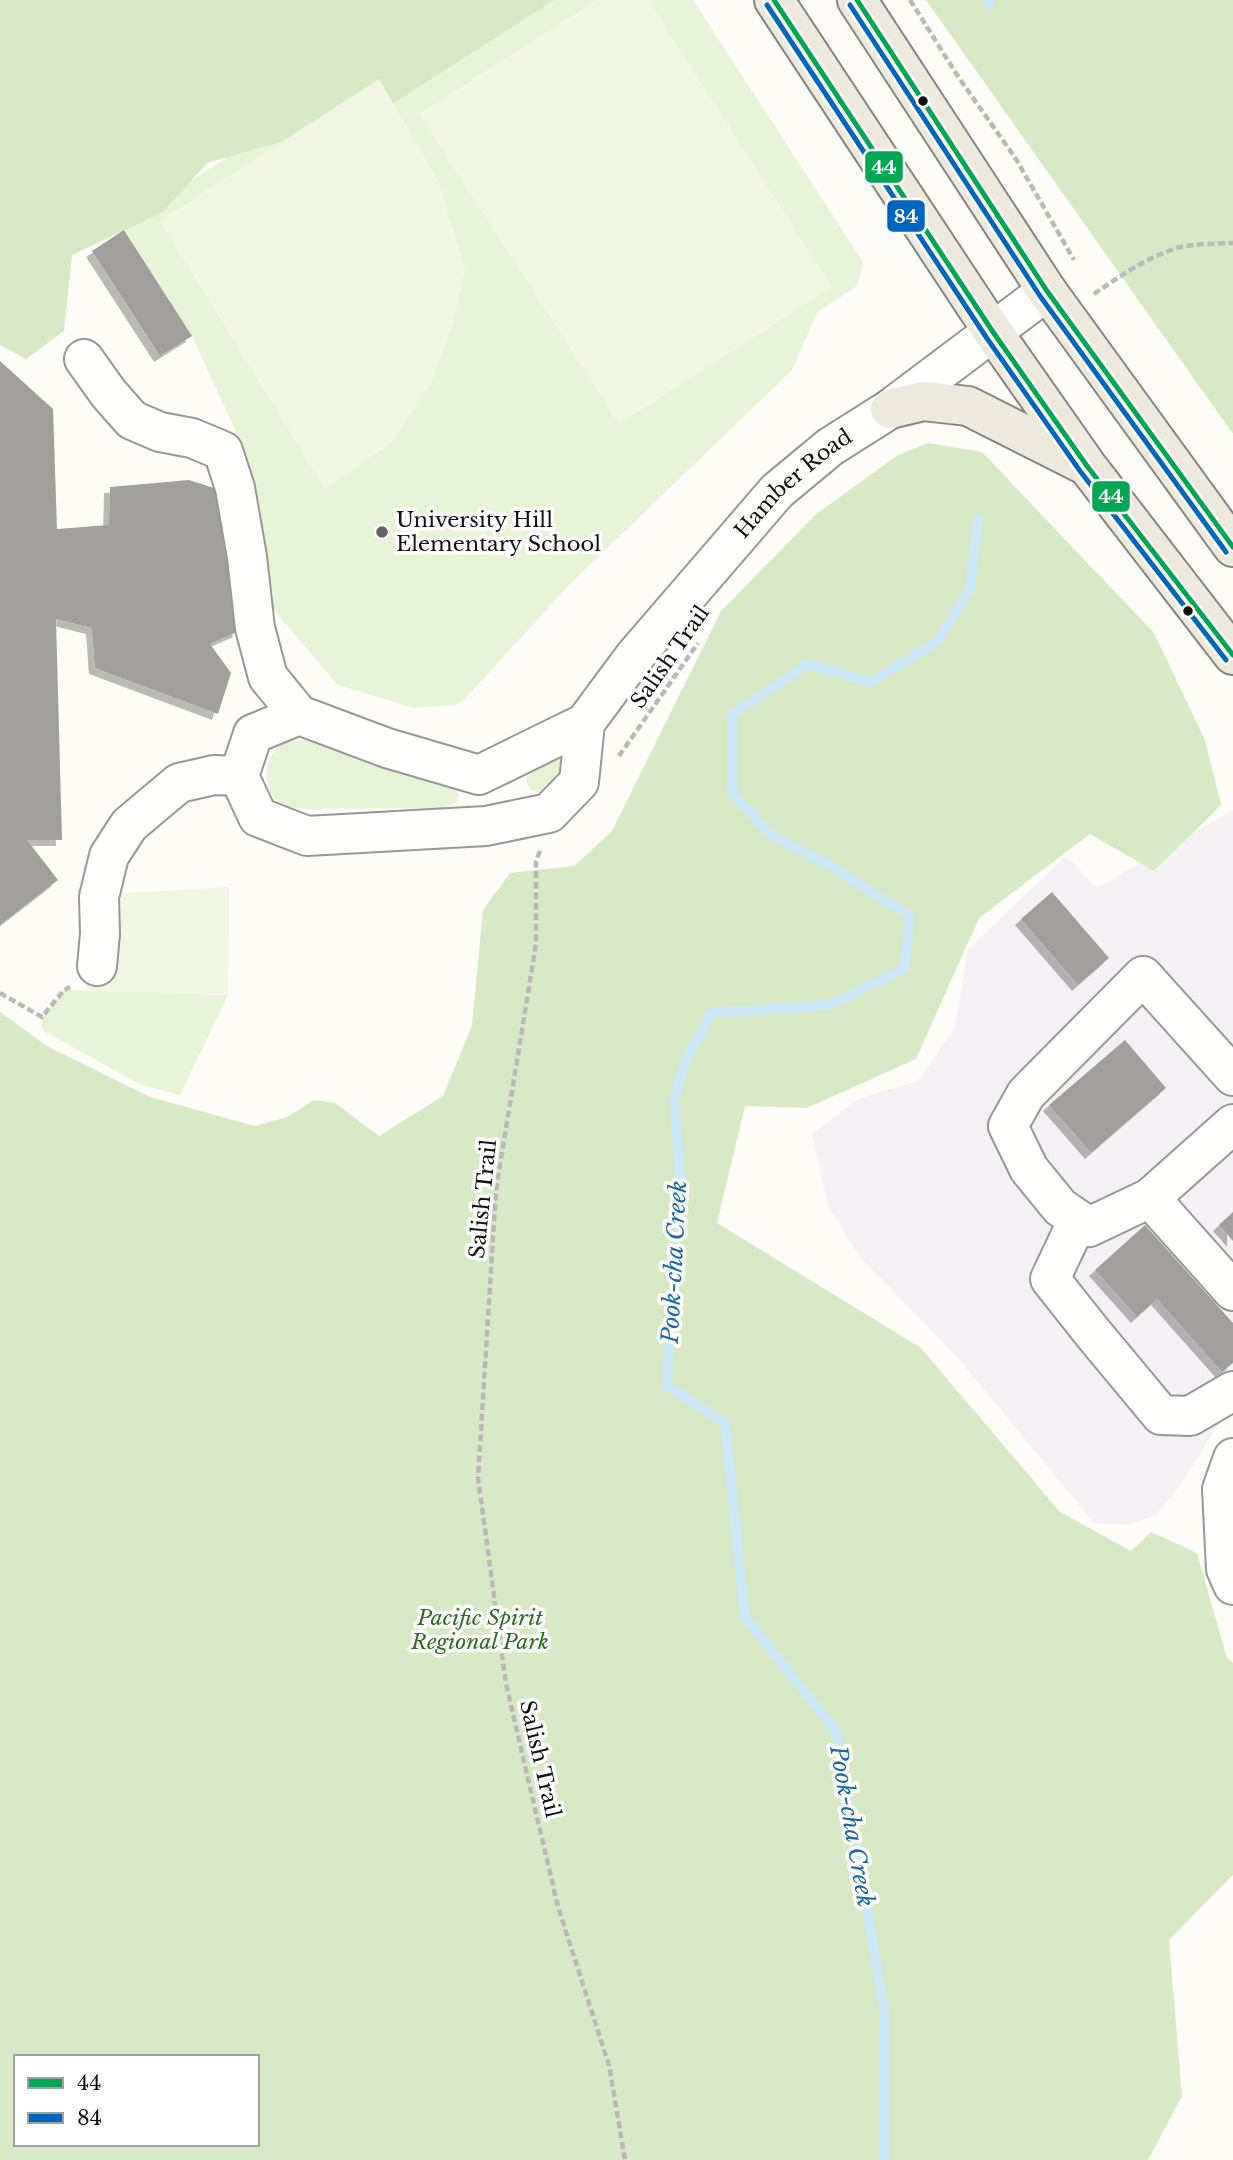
<svg xmlns="http://www.w3.org/2000/svg" width="1233" height="2160" viewBox="0 0 1233 2160" font-family="'Libre Baskerville',serif">
<defs>
<filter id="shadow"><feDropShadow dx="-6" dy="6" stdDeviation="0" flood-color="#0004"/></filter>
</defs>
<rect width="100%" height="100%" fill="#fdfcf7"/>
<path fill="#f5f0f3" d="M 1233,810 L 1233,1405 L 1229,1408 L 1179,1487 L 1156,1515 L 1128,1525 L 1094,1523 L 957,1357 L 859,1256 L 828,1206 L 812,1134 L 858,1099 L 918,1081 L 955,1027 L 968,949 L 1066,856 L 1097,888 Z"/>
<path fill="#e7f3d7" d="M 0,0 L 693,0 L 863,262 L 858,285 L 817,313 L 792,370 L 571,583 L 462,702 L 455,705 L 414,708 L 338,685 L 267,602 L 246,454 L 192,336 L 121,224 L 418,38 Z
M 305,740 L 413,776 L 456,787 L 459,796 L 456,803 L 442,808 L 299,809 C 294,808 287,807 282,805 C 263,794 262,761 278,747 C 285,741 296,741 305,740 Z
M 564,755 L 566,763 L 550,790 L 541,793 L 531,790 L 527,783 L 526,775 L 533,766 Z
M 64,990 L 228,995 L 180,1095 L 141,1085 L 42,1030 L 42,1017 Z"/>
<path fill="#d8eac5" fill-rule="evenodd" d="M 0,0 L 554,0 L 377,114 L 207,163 L 163,212 L 72,255 L 64,331 L 26,359 L 0,345 Z
M 926,0 L 1233,0 L 1233,434 Z
M 928,443 L 982,452 L 1154,633 L 1205,740 L 1221,805 L 1154,871 L 1090,834 L 979,918 L 916,1059 L 807,1108 L 745,1106 L 717,1223 L 921,1348 L 1060,1512 L 1131,1551 L 1151,1532 L 1197,1553 L 1227,1658 L 1233,1663 L 1233,1875 L 1169,1940 L 1182,2096 L 1148,2160 L 0,2160 L 0,1012 L 47,1046 L 150,1097 L 255,1126 L 287,1117 L 314,1100 L 335,1103 L 379,1136 L 443,1096 L 472,1025 L 483,910 L 510,873 L 574,866 L 612,831 L 721,611 L 815,515 L 898,455 ZM 16,2057 L 257,2057 L 257,2144 L 16,2144 Z"/>
<path fill="#f0f6e1" d="M 597,0 L 648,0 L 832,287 L 619,424 L 419,114 Z
M 379,79 L 439,182 L 465,269 L 452,327 L 431,384 L 390,444 L 325,489 L 160,221 Z
M 229,887 L 228,995 L 86,991 L 90,895 Z"/>
<g fill="none" stroke-linecap="round" stroke-linejoin="round">
<path stroke="#cde8f7" stroke-width="10" d="M 987,0 L 990,4
M 884,2160 L 885,2014 L 836,1731 L 745,1617 L 725,1423 L 666,1385 L 682,1203 L 674,1100 L 685,1063 L 711,1013 L 830,1005 L 904,969 L 910,916 L 825,863 L 771,835 L 732,793 L 732,715 L 808,664 L 870,682 L 937,642 L 970,589 L 978,519"/>
</g>
<path fill="#a19f9c" filter="url(#shadow)" d="M 124,230 L 192,336 L 160,356 L 92,251 Z
M 0,361 L 53,409 L 57,529 L 109,525 L 110,487 L 189,480 L 217,489 L 239,631 L 210,644 L 231,673 L 218,714 L 95,668 L 92,628 L 56,619 L 62,840 L 27,840 L 58,880 L 0,925 Z
M 1052,892 L 1109,958 L 1078,985 L 1021,919 Z
M 1125,1040 L 1166,1088 L 1091,1153 L 1049,1105 Z
M 1233,1212 L 1233,1241 L 1219,1225 Z
M 1145,1225 L 1233,1323 L 1233,1363 L 1222,1372 L 1157,1299 L 1137,1317 L 1095,1270 Z"/>
<g fill="none" stroke-linecap="round" stroke-linejoin="round">
<g stroke="#979795" stroke-width="42">
<g id="minor">
<path d="M 84,359 L 109,394 L 132,420 L 160,432 L 192,438 L 223,451 L 235,488 L 247,557 L 255,628 L 268,677 L 299,715"/>
<path id="s1" d="M 585,723 L 579,782 L 549,813 L 486,826 L 307,836 L 258,817 L 239,776 L 253,734 L 299,715 L 387,748 L 479,775 L 585,723 L 634,657 L 777,491 L 830,447 L 890,409 L 1047,291"/>
<path d="M 97,966 L 100,934 L 99,897 L 109,856 L 129,825 L 179,783 L 214,775 L 239,776"/>
<path d="M 1233,1076 L 1143,976 L 1026,1094 L 1008,1126 L 1029,1169 L 1060,1207 L 1089,1227 L 1150,1198 L 1233,1124"/>
<path d="M 1150,1198 L 1233,1291"/>
<path d="M 1078,1220 L 1050,1279 L 1092,1332 L 1161,1415 L 1190,1416 L 1233,1391"/>
<path d="M 1233,1458 L 1222,1489 L 1226,1569 L 1233,1585"/>
</g>
</g>
<g stroke="#858482" stroke-width="42">
<path id="major" d="M 774,0 L 993,332 L 1087,466 L 1233,655
M 857,0 L 1047,291 L 1233,547
M 890,409 L 923,401 L 968,406 L 1083,464"/>
</g>
<path stroke="#b9b9b8" stroke-width="4.5" stroke-dasharray="7 3.5" stroke-linecap="butt" d="M 910,0 L 959,78 L 1016,159 L 1074,260
M 1094,294 C 1120,276 1146,258 1177,248 C 1195,243 1215,244 1233,243
M 619,756 L 698,643
M 540,851 L 536,861 L 536,944 L 496,1190 L 478,1478 L 506,1684 L 558,1907 L 609,2065 L 625,2160
M 0,993 L 42,1017 L 64,990 L 70,987"/>
<use href="#minor" stroke="#fffffe" stroke-width="38"/>
<use href="#major" stroke="#ede9dc" stroke-width="38"/>
<g stroke="#fff" stroke-width="10">
<path id="bus-1" d="M 774,0 L 993,332 L 1087,466 L 1233,655
M 857,0 L 1047,291 L 1233,547"/>
</g>
<g stroke="#fff" stroke-width="10">
<path id="bus-2" d="M 767,5 L 986,337 L 1080,471 L 1226,660
M 850,5 L 1040,296 L 1226,552"/>
</g>
<use href="#bus-1" stroke="#00a651" stroke-width="5"/>
<use href="#bus-2" stroke="#0065bd" stroke-width="5"/>
</g>
<g fill="#111" stroke="#fff" stroke-width="2.5">
<circle cx="923" cy="101" r="6"/>
<circle cx="1188" cy="611" r="6"/>
</g>
<circle fill="#646362" stroke="#fff" stroke-width="2.5" cx="382" cy="532" r="7"/>
<g text-anchor="middle" dominant-baseline="central" stroke-width="7" stroke-linejoin="round" paint-order="stroke">
<g font-size="21" fill="#111" stroke="#fff">
<text stroke="none"><textPath href="#s1" startOffset="1164">Hamber Road</textPath></text>
<text transform="translate(670 657) rotate(-55)">Salish Trail</text>
<text transform="translate(483 1199) rotate(-84)">Salish Trail</text>
<text transform="translate(540 1759) rotate(77)">Salish Trail</text>
</g>
<g font-size="21" fill="#111" stroke="#fff" text-anchor="start">
<text x="396" y="520">University Hill<tspan x="396" dy="24">Elementary School</tspan></text>
</g>
<g font-size="21" font-style="italic" fill="#2f6b1f" stroke="#fff">
<text x="480" y="1618">Pacific Spirit<tspan x="480" dy="24">Regional Park</tspan></text>
</g>
<g font-size="23" font-style="italic" fill="#1768a6" stroke="#fff">
<text transform="translate(674 1262) rotate(-87)">Pook-cha Creek</text>
<text transform="translate(852 1826) rotate(80)">Pook-cha Creek</text>
</g>
</g>
<g stroke="#fff" stroke-width="2.5">
<rect x="864" y="150" width="40" height="34" rx="7" fill="#00a651"/>
<rect x="886" y="199" width="40" height="34" rx="7" fill="#0065bd"/>
<rect x="1091" y="480" width="40" height="33" rx="7" fill="#00a651"/>
</g>
<g font-size="19" text-anchor="middle" font-weight="bold" fill="#fff">
<text x="884" y="174">44</text>
<text x="906" y="223">84</text>
<text x="1111" y="503">44</text>
</g>
<rect x="14" y="2055" width="245" height="91" fill="#ffffff" stroke="#a0a0a0" stroke-width="2"/>
<rect x="28" y="2078" width="35" height="10" fill="#00a651" stroke="#a0a0a0" stroke-width="2"/>
<text x="77" y="2090" font-size="21" fill="#111111">44</text>
<rect x="28" y="2113" width="35" height="10" fill="#0065bd" stroke="#a0a0a0" stroke-width="2"/>
<text x="77" y="2125" font-size="21" fill="#111111">84</text>
</svg>
